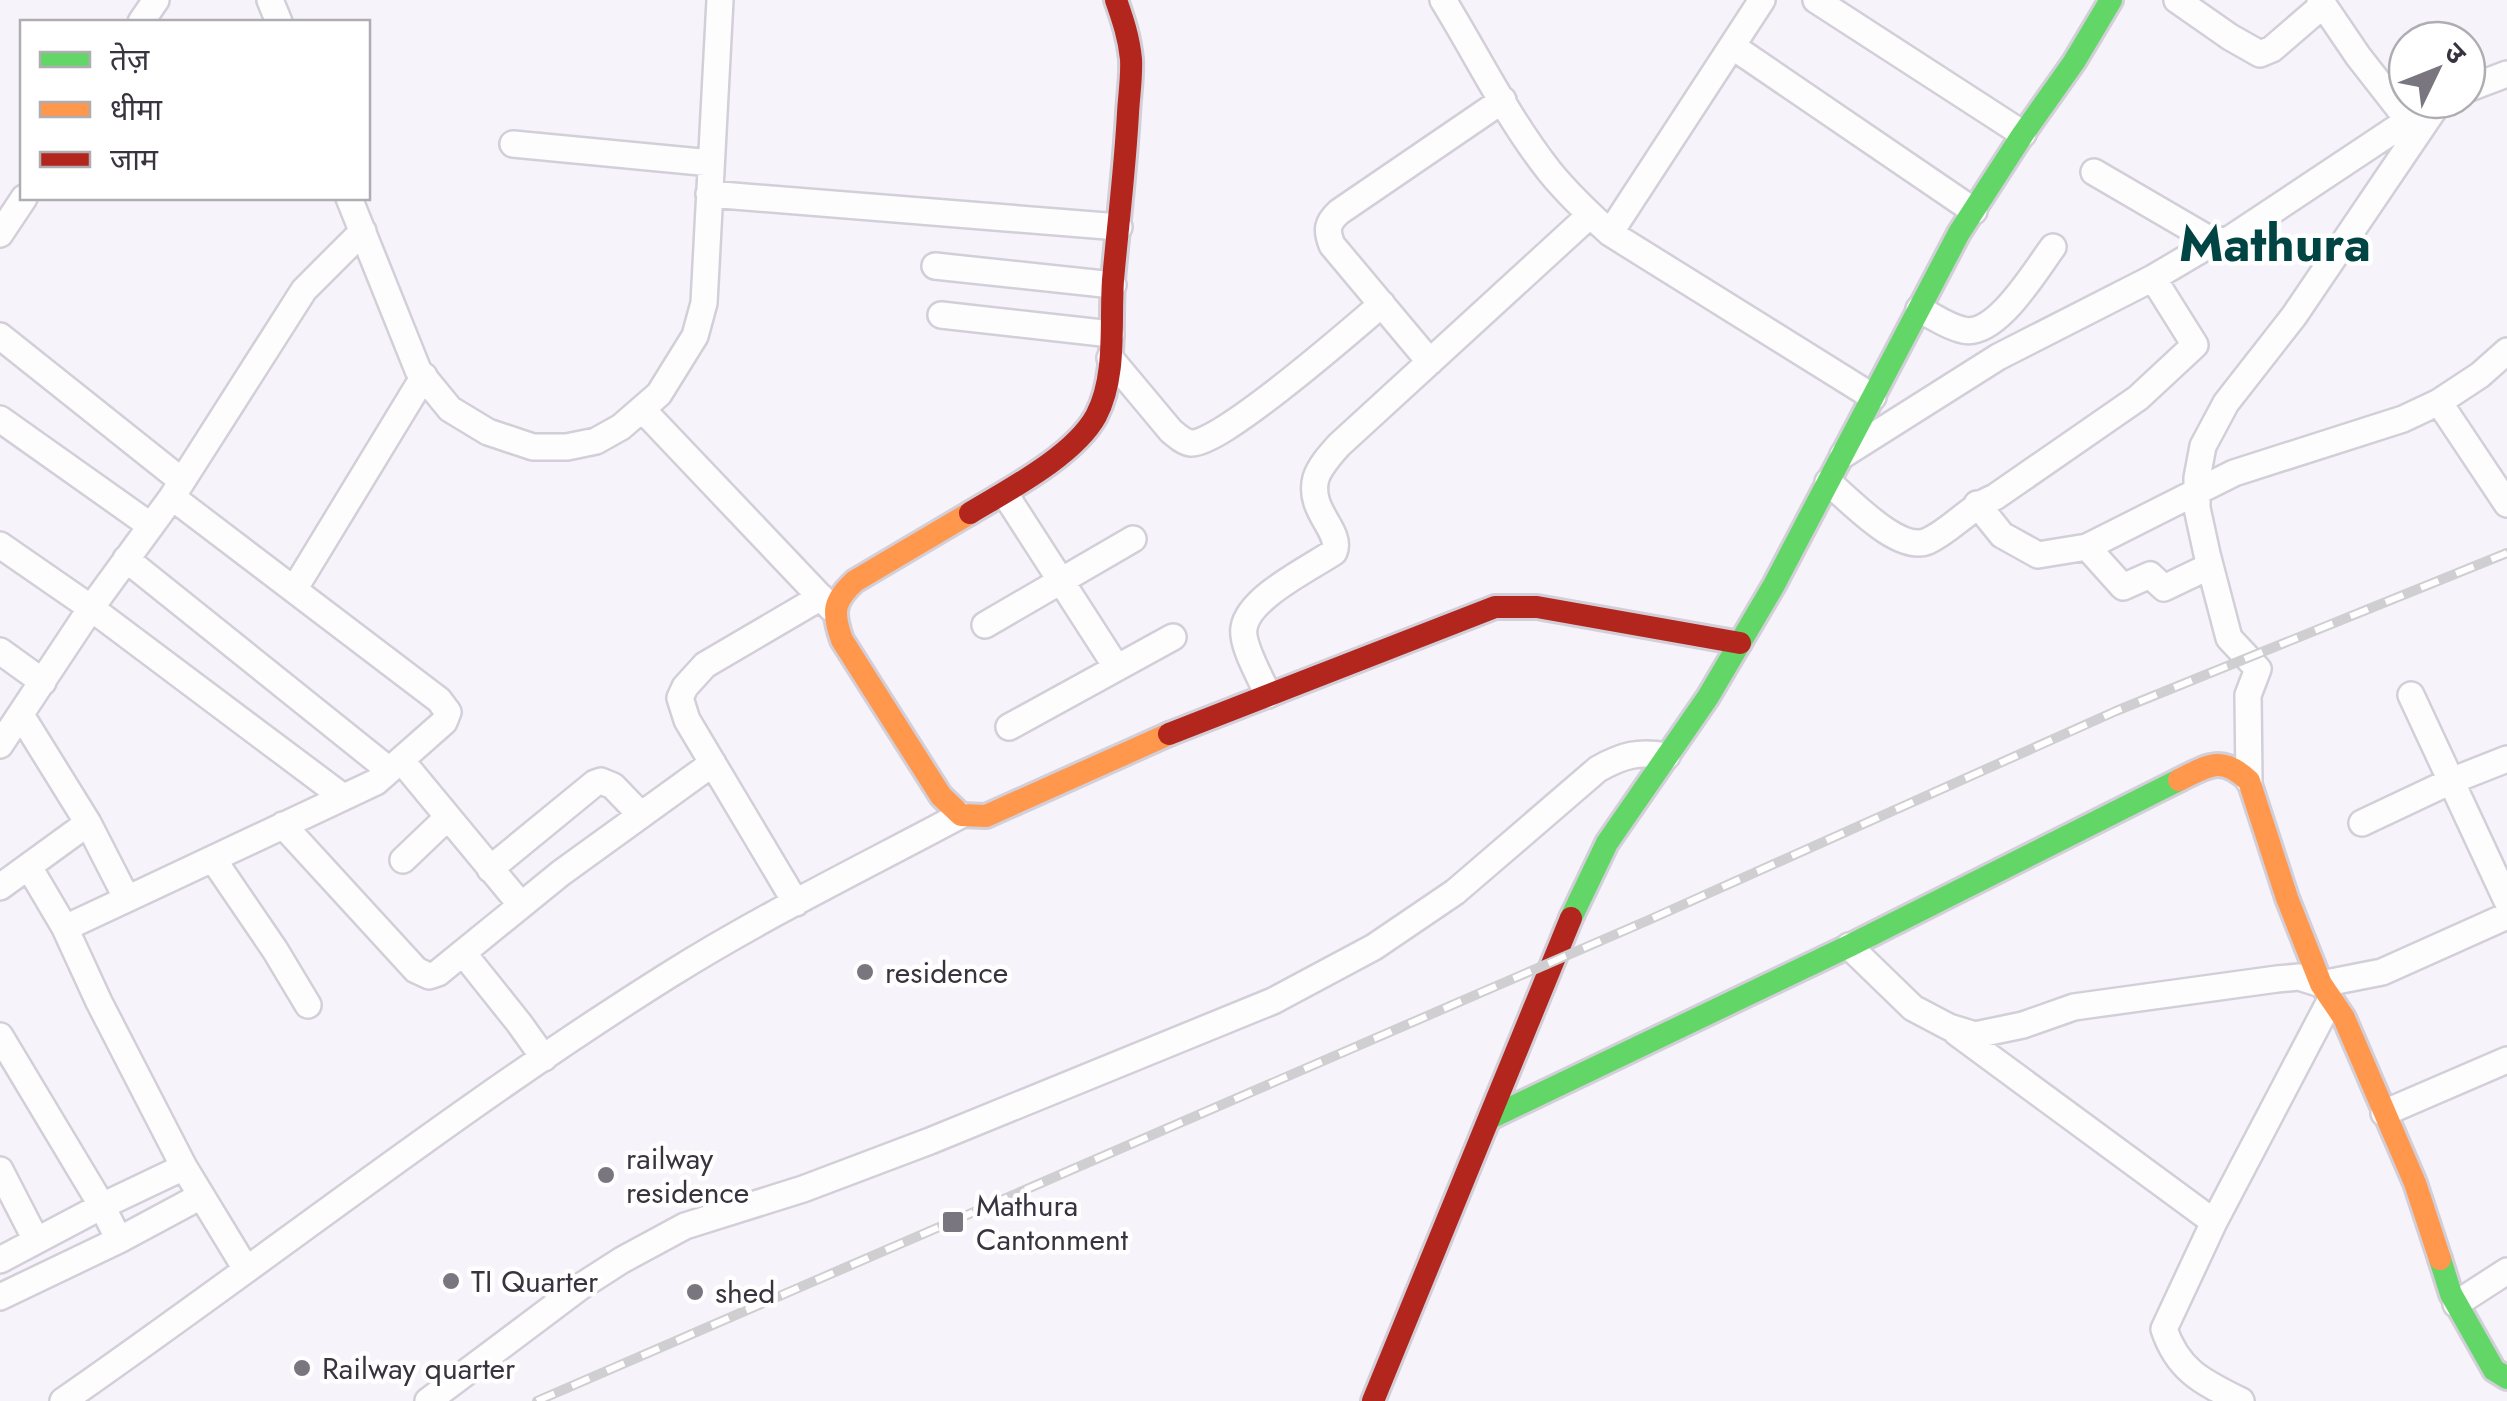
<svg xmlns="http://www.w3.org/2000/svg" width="2507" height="1401" viewBox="0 0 2507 1401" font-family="Jost,'Noto Sans Devanagari',sans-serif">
<rect width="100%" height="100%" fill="#f6f3fa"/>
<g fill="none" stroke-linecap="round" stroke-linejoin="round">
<g stroke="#d3cfd9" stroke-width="30">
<path id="street" d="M 270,0 L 279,22
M 1443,0 C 1478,57 1508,119 1550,172 C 1568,194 1589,214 1610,233 L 1873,397
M 1816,0 L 2023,134
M 2177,0 L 2230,37 L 2260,54 L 2272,49 L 2323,5
M 2320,0 L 2358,56 L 2408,120
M 141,22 L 156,0
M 1732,46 L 1974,211
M 2467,89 L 2507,74
M 513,144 L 711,163
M 2094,172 L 2214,242
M 709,194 L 1119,227
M 349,198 L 418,370 L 450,409 L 488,432 L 533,447 L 567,447 L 596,441 L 621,427 L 659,394 L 695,336 L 704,303 L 720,0
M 1610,233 L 1762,0
M 0,234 L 24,198
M 935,266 L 1113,285
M 1919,309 C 1933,316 1948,327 1963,330 C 1996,338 2035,271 2053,247
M 941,315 L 1111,334
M 0,336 L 182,481
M 1110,358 L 1171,431 C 1176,435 1183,442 1191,443 C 1219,446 1354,328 1382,304
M 1430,362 L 1332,245 C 1326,230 1327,223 1339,212 L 1503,100
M 2439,402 L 2507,504
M 642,409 L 831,608
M 0,419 L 151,526
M 1843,455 L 1998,357 L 2153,278 L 2214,242 L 2230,239 L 2430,106
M 1828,482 C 1850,500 1899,554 1928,541 C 1952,530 1968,508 1995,497 L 2138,398 L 2195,345 L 2153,278
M 1005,494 L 1117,668
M 1977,504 L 2002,535 L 2038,555 L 2087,547 L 2234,473 L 2403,419 L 2439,402 L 2480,375 L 2507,351
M 0,545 L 91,608 L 343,797
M 2087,547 L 2123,587 L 2150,575 L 2164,588 L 2210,566
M 126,559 L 389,770
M 295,588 L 424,376
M 985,625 L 1133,539
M 0,651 L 43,682
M 1268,695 C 1261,678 1241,645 1244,628 C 1248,598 1310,568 1334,552 C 1343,531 1307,511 1316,478 C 1320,466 1330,455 1339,445 L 1590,215
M 2411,695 L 2507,901
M 21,715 L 88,823 L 127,899 L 376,782 L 444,722 L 448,712 L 439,700 L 172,497
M 1009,727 L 1173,637
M 0,745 L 91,608 L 172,497 L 304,290 L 363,231
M 401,760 L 521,905
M 2249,781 L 2248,695 L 2258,669 L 2229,638 L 2207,554 L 2197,508 L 2197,478 L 2203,446 L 2226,403 L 2294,316 L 2439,102
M 2362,823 L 2451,781 L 2507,759
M 283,825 L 416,970 L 429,976 L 438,973 L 561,873 L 713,763
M 213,859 L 275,950 L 308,1005
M 403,860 L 448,817
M 29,867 L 65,928 L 99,1002 L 184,1167 L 246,1269
M 490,869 L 595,783 L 601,781 L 613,786 L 641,815
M 0,887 L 88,823
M 796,903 L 687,720 L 680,698 L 685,687 L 705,665 L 821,597
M 65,928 L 127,899
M 1849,946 L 1913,1008 L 1949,1027 L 1975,1035 L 2023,1025 L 2074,1007 L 2277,979 L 2299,977 L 2321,984 L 2382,972 L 2507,916
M 463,953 L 519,1023 L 544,1058
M 1957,1033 L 2214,1222
M 0,1036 L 102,1206 L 119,1240
M 2384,1113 L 2507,1060
M 0,1170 L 36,1240
M 0,1260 L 102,1206 L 184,1167
M 0,1297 L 119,1240 L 201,1196
M 2456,1304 L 2507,1271
M 63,1401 C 266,1260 460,1106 669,975 C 763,916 864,867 961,815
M 428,1401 L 580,1287 L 622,1260 L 685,1226 L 803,1189 L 930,1141 L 1273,1001 L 1374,947 L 1455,892 L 1598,769 C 1623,755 1638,751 1667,756
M 2241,1401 C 2203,1382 2178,1371 2164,1329 L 2214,1222 L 2330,1001"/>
</g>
<g stroke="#d3cfd9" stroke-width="28">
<path id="fast" d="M 1571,918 L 1607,843 L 1708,697 L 1774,585 L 1959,233 L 2023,134 L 2074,62 L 2111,0
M 1490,1118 L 1849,946 L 2179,780
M 2440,1259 L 2451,1294 L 2494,1370 L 2507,1378"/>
</g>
<g stroke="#d3cfd9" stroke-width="28">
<path id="slow" d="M 970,513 L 855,581 C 833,601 832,612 842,640 L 941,796 L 961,815 L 986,816 L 1169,734
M 2179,780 C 2209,765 2222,755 2249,781 L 2287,898 L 2321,984 L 2344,1018 L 2415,1183 L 2440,1259"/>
</g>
<g stroke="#d3cfd9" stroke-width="28">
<path id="jam" d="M 970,513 C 1008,490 1074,456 1096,416 C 1117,376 1110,324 1113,280 C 1118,224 1125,169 1128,113 C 1129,95 1132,77 1131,59 C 1129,38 1123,20 1116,0
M 1169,734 L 1495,607 L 1537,607 L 1740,643
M 1373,1401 L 1571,918"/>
</g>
<use href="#street" stroke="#fefdfe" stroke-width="25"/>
<use href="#fast" stroke="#63d668" stroke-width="22"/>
<use href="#slow" stroke="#ff974d" stroke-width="22"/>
<use href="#jam" stroke="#b3261e" stroke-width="22"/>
<g stroke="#cfced0" stroke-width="10">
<path id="rail" d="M 537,1401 L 1651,919 L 2116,711 L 2507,553"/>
</g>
<use href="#rail" stroke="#fff" stroke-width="6" stroke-dasharray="19" stroke-linecap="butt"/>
</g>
<g fill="#7a7680" stroke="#fff" stroke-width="4">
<circle cx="865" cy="972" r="10"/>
<circle cx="606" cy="1175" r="10"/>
<rect x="941" y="1210" width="24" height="24" rx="5"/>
<circle cx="451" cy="1281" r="10"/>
<circle cx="695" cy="1292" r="10"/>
<circle cx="302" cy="1368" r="10"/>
</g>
<g text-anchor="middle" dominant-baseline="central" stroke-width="9" stroke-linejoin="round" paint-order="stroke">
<g font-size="30" fill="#38333f" stroke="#fff" text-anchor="start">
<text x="885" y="972">residence</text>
<text x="626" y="1158">railway<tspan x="626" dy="34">residence</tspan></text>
<text x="976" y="1205">Mathura<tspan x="976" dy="34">Cantonment</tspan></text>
<text x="471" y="1281">TI Quarter</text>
<text x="715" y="1292">shed</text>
<text x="322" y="1368">Railway quarter</text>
</g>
<g font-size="50" font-weight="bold" fill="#004443" stroke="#fff">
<text x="2275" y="243">Mathura</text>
</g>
</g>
<rect x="20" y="20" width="350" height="180" fill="#ffffff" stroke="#afadb2" stroke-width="2.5"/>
<rect x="40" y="52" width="50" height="15" fill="#63d668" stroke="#afadb2" stroke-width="2.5"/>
<text x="110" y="70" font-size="30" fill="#38333f">तेज़</text>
<rect x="40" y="102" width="50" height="15" fill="#ff974d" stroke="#afadb2" stroke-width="2.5"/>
<text x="110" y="120" font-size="30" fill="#38333f">धीमा</text>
<rect x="40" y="152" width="50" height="15" fill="#b3261e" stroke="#afadb2" stroke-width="2.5"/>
<text x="110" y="170" font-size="30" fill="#38333f">जाम</text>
<g transform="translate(2437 70) rotate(47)"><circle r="48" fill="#ffffff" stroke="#afadb2" stroke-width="2.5"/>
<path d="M0-8L18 38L0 25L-18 38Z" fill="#7a7680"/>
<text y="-15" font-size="28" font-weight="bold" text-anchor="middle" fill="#38333f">उ</text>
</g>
</svg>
